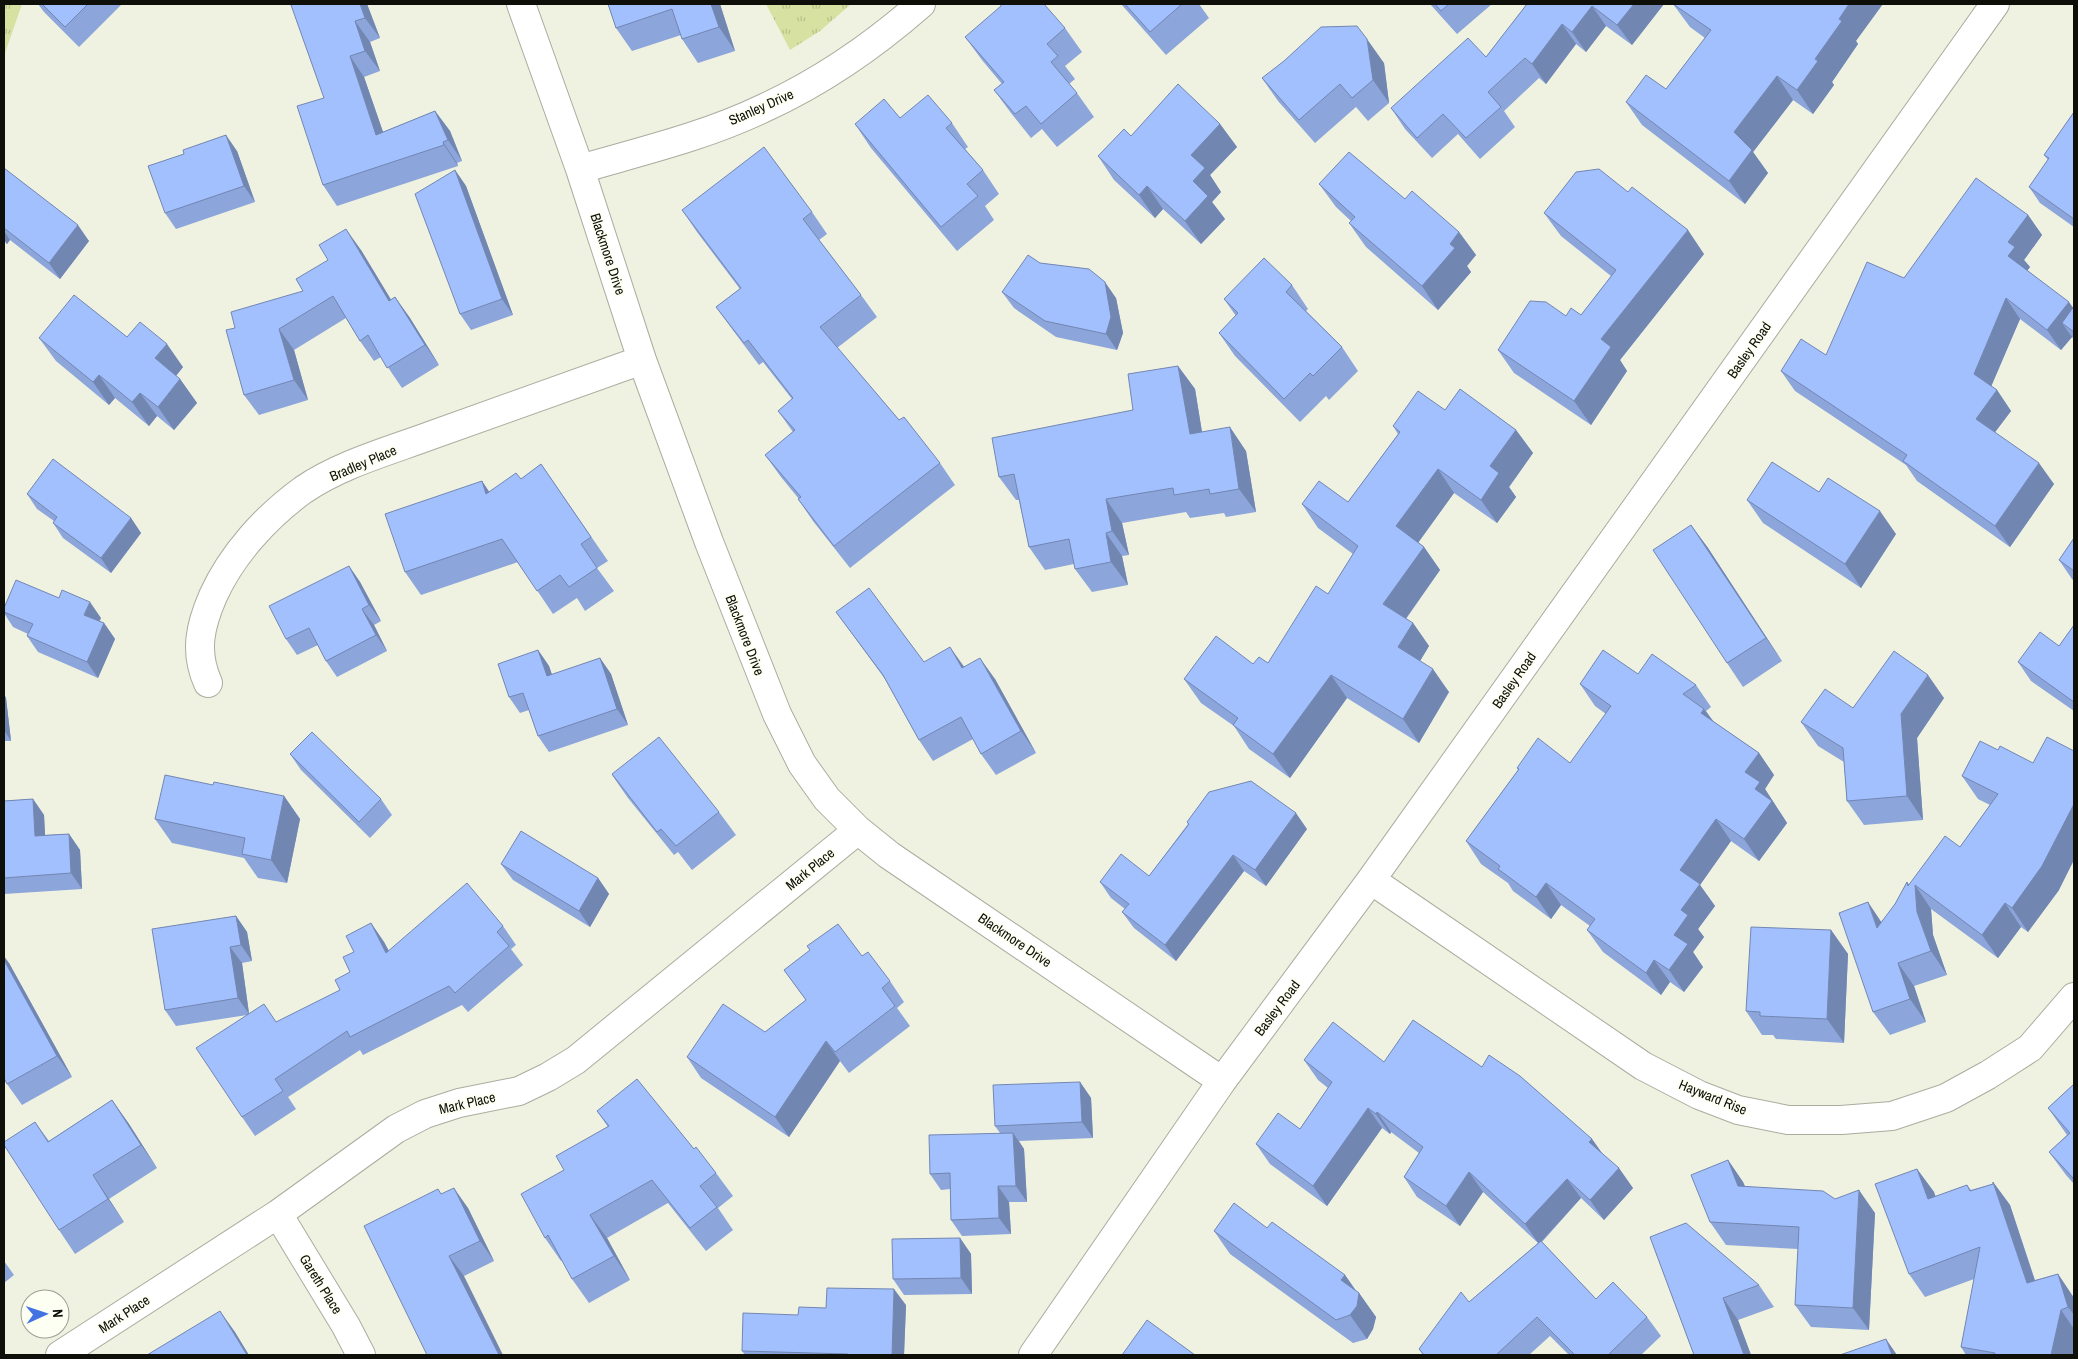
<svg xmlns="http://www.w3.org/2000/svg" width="2078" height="1359" viewBox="0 0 2078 1359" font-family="'Archivo Narrow',sans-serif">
<defs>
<pattern id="grass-tufts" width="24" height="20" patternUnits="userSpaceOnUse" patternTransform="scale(1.25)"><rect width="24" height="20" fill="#d7e1a1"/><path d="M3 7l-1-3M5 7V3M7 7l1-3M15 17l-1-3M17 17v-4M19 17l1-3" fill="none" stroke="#b7c089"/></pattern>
</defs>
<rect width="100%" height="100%" fill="#eff2e1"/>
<path fill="url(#grass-tufts)" d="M 4,4 L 22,4 L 4,56 Z
M 766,4 L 851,4 L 820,31 L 790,50 Z"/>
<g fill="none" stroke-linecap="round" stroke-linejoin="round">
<g stroke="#aaad9e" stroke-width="30">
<path id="street" d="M 521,4 L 580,169 L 642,360 L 709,542 L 777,714 L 802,764 L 827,799 L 858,830 L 889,855 L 1222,1081
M 580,169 C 642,151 706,136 764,108 C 823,81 872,47 921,4
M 208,683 C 194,652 200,626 213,596 C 232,554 266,517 303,490 C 341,464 389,451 432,435 C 502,410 572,385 642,360
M 1371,880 L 1643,1066 L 1699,1095 L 1738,1110 L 1788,1120 L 1841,1120 L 1892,1116 L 1946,1098 L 1988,1075 L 2030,1048 L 2074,997
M 278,1214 L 346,1326 L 361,1355
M 60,1355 L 278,1214 L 396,1129 L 425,1114 L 459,1103 L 519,1091 L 548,1077 L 576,1060 L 858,830
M 1033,1355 L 1222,1081 L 1371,880 L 1995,4"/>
</g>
<use href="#street" stroke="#fff" stroke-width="28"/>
</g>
<path fill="#8ca5da" d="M 38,4 L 122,4 L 79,47 L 44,12 Z
M 360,4 L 367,4 L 380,38 L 370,42 L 380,71 L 364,77 L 383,132 L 435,111 L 450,131 L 462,161 L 457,163 L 458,166 L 337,206 L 323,185 L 324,98 Z
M 608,4 L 720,4 L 735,51 L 698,63 L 682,39 L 681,35 L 632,51 L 616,28 Z
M 1121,4 L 1199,4 L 1209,18 L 1166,55 Z
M 1430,4 L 1492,4 L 1457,34 Z
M 1527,4 L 1664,4 L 1632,45 L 1606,26 L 1586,52 L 1576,44 L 1546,84 L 1539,78 L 1504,111 L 1515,127 L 1480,159 L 1458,134 L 1432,158 L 1405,129 L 1391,108 L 1486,57 Z
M 1673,4 L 1856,41 L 1858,44 L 1832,82 L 1834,85 L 1813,114 L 1793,100 L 1753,152 L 1768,173 L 1745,204 L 1642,125 L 1626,102 L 1666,89 L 1705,38 L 1690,27 Z
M 1065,28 L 1082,52 L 1065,66 L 1075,79 L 1069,84 L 1077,93 L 1094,117 L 1057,147 L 1042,129 L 1031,138 L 1011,113 L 994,90 L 1002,84 L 982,60 L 965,37 Z
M 1384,63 L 1389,103 L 1368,121 L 1356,107 L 1315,143 L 1278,101 L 1262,78 Z
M 2074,112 L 2074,227 L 2040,203 L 2029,187 L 2048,160 L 2044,155 Z
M 900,118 L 952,123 L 968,147 L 965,149 L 983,170 L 999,194 L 985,206 L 994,220 L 957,251 L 871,148 L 855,124 Z
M 1220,124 L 1237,147 L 1210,175 L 1221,192 L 1212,202 L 1225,219 L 1201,244 L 1163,209 L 1155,218 L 1114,180 L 1098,156 L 1131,136 Z
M 237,151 L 255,202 L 176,229 L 165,213 Z
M 4,168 L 89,241 L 60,279 L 10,240 L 7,244 L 4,241 Z
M 455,170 L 466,186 L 513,315 L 471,330 L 460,314 Z
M 1319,184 L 1405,199 L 1459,232 L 1476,255 L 1467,266 L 1471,272 L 1438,310 L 1366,247 L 1349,223 L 1351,221 L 1336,207 Z
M 682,210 L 812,212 L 827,234 L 819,240 L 861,295 L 877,317 L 837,348 L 899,420 L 940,463 L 955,485 L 850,568 L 813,521 L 798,499 L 799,499 L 781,477 L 765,455 L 793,432 L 778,411 L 792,399 L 763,362 L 759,365 L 732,329 L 716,307 L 740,289 L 697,232 Z
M 1544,213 L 1704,254 L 1620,360 L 1627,371 L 1591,425 L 1514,373 L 1498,350 L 1566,316 L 1581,315 L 1611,276 L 1561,236 Z
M 2028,215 L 2042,235 L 2024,260 L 2030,267 L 2027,270 L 2073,308 L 2074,306 L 2074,339 L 2072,337 L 2061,350 L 2020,319 L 1991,386 L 1997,390 L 2011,411 L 1995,432 L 2054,484 L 2010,547 L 1917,481 L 1906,465 L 1795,391 L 1781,371 L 1826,355 L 1904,278 Z
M 361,250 L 391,300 L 395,297 L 410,318 L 439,365 L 402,388 L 381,357 L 374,361 L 360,341 L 346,318 L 294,350 L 308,400 L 259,415 L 244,395 L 235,328 L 303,291 Z
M 1040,263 L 1116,298 L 1123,333 L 1117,350 L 1056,337 L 1014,308 L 1002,292 Z
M 1292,285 L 1308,309 L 1306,311 L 1342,347 L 1358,371 L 1329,400 L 1326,396 L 1300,422 L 1235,356 L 1219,333 L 1236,316 L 1224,299 Z
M 127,337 L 183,367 L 176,376 L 180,379 L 197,403 L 174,430 L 157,416 L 149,426 L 115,398 L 109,405 L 56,361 L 39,338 Z
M 1178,366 L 1195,389 L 1202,432 L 1246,451 L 1256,512 L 1226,517 L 1224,513 L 1190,518 L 1186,512 L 1122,523 L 1129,555 L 1122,556 L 1128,585 L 1092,592 L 1075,569 L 1074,564 L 1045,570 L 1029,547 L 1019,500 L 1016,500 L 999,477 L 1133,410 Z
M 1445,410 L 1516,430 L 1533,453 L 1509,487 L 1516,497 L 1497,523 L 1454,493 L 1418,542 L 1424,547 L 1440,570 L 1406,619 L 1413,623 L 1429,646 L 1420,661 L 1449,692 L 1419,743 L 1347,698 L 1290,778 L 1249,749 L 1234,726 L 1201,703 L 1184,679 L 1253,664 L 1268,663 L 1328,594 L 1353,554 L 1318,528 L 1302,504 L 1348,502 L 1398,434 L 1393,426 Z
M 541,464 L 608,561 L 597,568 L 614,591 L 585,611 L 577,598 L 553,614 L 518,562 L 421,595 L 405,572 L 482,481 L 489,492 L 521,479 Z
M 1819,492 L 1896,534 L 1861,588 L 1763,523 L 1747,500 Z
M 27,494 L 131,518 L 141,533 L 111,573 L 63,538 L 53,523 L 54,521 L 37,509 Z
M 1691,525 L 1708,548 L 1782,661 L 1743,687 L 1727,663 Z
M 2074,538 L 2074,581 L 2072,579 L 2059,560 Z
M 349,566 L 360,582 L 381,621 L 374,625 L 387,651 L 337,677 L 326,661 L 318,645 L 297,655 L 286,639 Z
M 4,608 L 101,618 L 99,621 L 104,623 L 115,639 L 98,678 L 38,652 L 27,636 L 28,634 L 13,627 L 4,613 Z
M 836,612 L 924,662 L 964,667 L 995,679 L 1036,753 L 996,775 L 981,754 L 973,739 L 933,761 L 919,740 L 885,679 Z
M 2074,625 L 2074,711 L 2031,681 L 2018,662 L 2059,646 Z
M 538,650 L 549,666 L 552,675 L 600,658 L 611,674 L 628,725 L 549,752 L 538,736 L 529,710 L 520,713 L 509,697 Z
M 1638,674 L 1696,685 L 1711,707 L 1706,711 L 1714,722 L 1759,753 L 1774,775 L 1765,789 L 1787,823 L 1759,861 L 1731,841 L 1700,885 L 1715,906 L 1698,929 L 1704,937 L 1693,952 L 1703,967 L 1684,992 L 1670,982 L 1661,995 L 1603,952 L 1587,930 L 1590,926 L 1561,905 L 1551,919 L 1513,891 L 1508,883 L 1481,864 L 1466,841 L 1518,770 L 1517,768 L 1570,763 L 1606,714 L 1595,706 L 1580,684 Z
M 4,694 L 6,698 L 11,741 L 4,741 Z
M 1944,698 L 1917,738 L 1923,820 L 1864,825 L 1847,801 L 1844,762 L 1818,746 L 1801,722 L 1853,708 Z
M 1980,741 L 2059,890 L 2028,932 L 2021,927 L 1998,958 L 1931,909 L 1933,935 L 1947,975 L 1914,986 L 1926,1022 L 1890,1035 L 1873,1012 L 1882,922 L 1895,904 L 1907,882 L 1909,885 L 1960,847 L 1990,805 L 1978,799 L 1962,776 Z
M 290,754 L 381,799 L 392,815 L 370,838 L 301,770 Z
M 612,775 L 719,812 L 736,835 L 692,870 L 678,852 L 674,855 L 628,798 Z
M 213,785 L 284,796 L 300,819 L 287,883 L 258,878 L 244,858 L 172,843 L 155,819 Z
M 33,799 L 44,815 L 45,835 L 69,834 L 80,850 L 82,889 L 4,894 L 4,801 Z
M 1187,822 L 1307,829 L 1266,886 L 1244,871 L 1176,961 L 1134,928 L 1122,912 L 1125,909 L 1111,898 L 1100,882 L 1149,876 L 1188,824 Z
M 501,864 L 598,878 L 609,894 L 590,927 L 513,880 Z
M 236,916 L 247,932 L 252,961 L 242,963 L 249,1013 L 277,1022 L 340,990 L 350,972 L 354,952 L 371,923 L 384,942 L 389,951 L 503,926 L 516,945 L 511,949 L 523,965 L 468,1012 L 462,1005 L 363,1055 L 360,1050 L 288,1097 L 296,1109 L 255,1136 L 242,1117 L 247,1015 L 176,1026 L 165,1010 Z
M 1831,930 L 1848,954 L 1844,1043 L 1776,1039 L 1773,1035 L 1762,1035 L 1746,1011 Z
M 862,956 L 890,981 L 904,1002 L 897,1008 L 910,1026 L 849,1073 L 840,1061 L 789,1137 L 701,1078 L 687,1057 L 765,1032 L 806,1000 L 784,970 Z
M 9,963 L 72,1077 L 22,1105 L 7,1084 Z
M 1304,1060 L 1384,1062 L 1482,1067 L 1592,1139 L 1602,1153 L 1633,1188 L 1604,1220 L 1581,1198 L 1542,1242 L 1596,1299 L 1647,1317 L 1661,1336 L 1641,1355 L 1569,1355 L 1550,1336 L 1529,1355 L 1423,1355 L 1419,1349 L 1469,1302 L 1538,1243 L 1483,1192 L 1460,1226 L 1417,1197 L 1404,1177 L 1419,1153 L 1391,1132 L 1390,1134 L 1382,1128 L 1327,1206 L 1270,1164 L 1256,1144 L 1300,1129 L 1328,1088 L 1318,1080 Z
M 1080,1082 L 1091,1098 L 1093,1138 L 1019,1141 L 1024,1149 L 1027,1202 L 1009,1202 L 1011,1234 L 962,1236 L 951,1220 L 950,1189 L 941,1190 L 930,1174 L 1000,1133 L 995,1126 Z
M 2074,1084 L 2074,1184 L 2066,1175 L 2049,1152 L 2067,1135 L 2048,1108 Z
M 112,1100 L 129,1124 L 157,1168 L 109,1199 L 124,1222 L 75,1254 L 59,1230 L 35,1122 L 49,1141 Z
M 597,1111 L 694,1149 L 716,1173 L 733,1196 L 718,1208 L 733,1230 L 706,1251 L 668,1203 L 607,1238 L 630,1280 L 589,1303 L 572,1279 L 562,1260 L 561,1261 L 545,1238 L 564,1170 L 608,1127 Z
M 1728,1160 L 1743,1182 L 1745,1186 L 1835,1199 L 1875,1213 L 1869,1330 L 1811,1327 L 1795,1305 L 1798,1249 L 1726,1245 L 1710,1222 Z
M 1917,1169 L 1934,1192 L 1935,1197 L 1967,1185 L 1971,1190 L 1993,1184 L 1993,1182 L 2010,1205 L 2035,1280 L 2058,1274 L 2074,1298 L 2074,1347 L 2073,1355 L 1966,1355 L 1961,1347 L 1974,1279 L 1925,1297 L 1909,1274 Z
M 442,1194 L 468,1208 L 494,1261 L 464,1276 L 427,1355 Z
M 1267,1228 L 1345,1275 L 1356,1291 L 1359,1293 L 1376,1317 L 1373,1329 L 1367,1339 L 1353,1343 L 1230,1254 L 1214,1231 Z
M 1650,1237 L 1759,1285 L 1774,1307 L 1738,1320 L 1751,1355 L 1694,1355 Z
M 960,1238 L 971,1254 L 972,1294 L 904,1295 L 893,1279 Z
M 4,1261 L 14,1275 L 4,1283 Z
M 906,1305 L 904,1355 L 745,1355 L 742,1351 L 798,1315 L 826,1308 Z"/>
<path fill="#7286b2" d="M 360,4 L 367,4 L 380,38 L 365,18 Z
M 711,4 L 720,4 L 735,51 L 719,27 Z
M 1634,4 L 1664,4 L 1632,45 L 1617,25 Z
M 1849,4 L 1883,4 L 1856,41 L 1858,44 L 1832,82 L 1834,85 L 1813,114 L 1797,90 L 1839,19 Z
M 1592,6 L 1606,26 L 1586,52 L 1572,32 Z
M 355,21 L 370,42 L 380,71 L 365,51 Z
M 1562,24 L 1576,44 L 1546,84 L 1532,64 Z
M 1367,39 L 1384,63 L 1389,103 L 1373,80 Z
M 350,56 L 364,77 L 391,155 L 376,135 Z
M 1777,76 L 1793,100 L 1753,152 L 1768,173 L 1745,204 L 1729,181 L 1734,132 Z
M 435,111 L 450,131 L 462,161 L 448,140 Z
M 1220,124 L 1237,147 L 1210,175 L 1221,192 L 1212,202 L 1225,219 L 1201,244 L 1185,221 L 1193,181 L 1191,155 Z
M 226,135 L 237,151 L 255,202 L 244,186 Z
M 443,142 L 457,163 L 458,166 L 444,145 Z
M 455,170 L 466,186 L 513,315 L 502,299 Z
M 1147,186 L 1163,209 L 1155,218 L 1139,195 Z
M 2028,215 L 2042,235 L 2024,260 L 2030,267 L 2023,277 L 2008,256 L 2008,242 Z
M 78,225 L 89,241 L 60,279 L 49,263 Z
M 346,229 L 361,250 L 404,321 L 389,301 Z
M 1688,230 L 1704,254 L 1620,360 L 1627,371 L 1591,425 L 1574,401 L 1601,339 Z
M 4,231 L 10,240 L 7,244 L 4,239 Z
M 1459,232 L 1476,255 L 1467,266 L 1471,272 L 1438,310 L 1422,286 L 1450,244 Z
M 1105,282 L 1116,298 L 1123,333 L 1117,350 L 1106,334 Z
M 395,297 L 410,318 L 439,365 L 425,345 Z
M 2006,298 L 2020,319 L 1988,394 L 1974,374 Z
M 2069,302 L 2074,309 L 2062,323 L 2072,337 L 2061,350 L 2047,330 Z
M 279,329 L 294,350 L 308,400 L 294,380 Z
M 167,344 L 183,367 L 171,382 L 155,358 Z
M 1178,366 L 1195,389 L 1206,457 L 1190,434 Z
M 99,375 L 115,398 L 109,405 L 93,382 Z
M 180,379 L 197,403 L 174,430 L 158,407 Z
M 1997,390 L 2011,411 L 1990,439 L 1976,419 Z
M 140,393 L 157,416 L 149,426 L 132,402 Z
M 1230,427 L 1246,451 L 1256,512 L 1239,489 Z
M 1516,430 L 1533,453 L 1509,487 L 1516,497 L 1497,523 L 1481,500 L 1490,466 Z
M 2039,463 L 2054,484 L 2010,547 L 1995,526 Z
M 1438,469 L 1454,493 L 1413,550 L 1396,526 Z
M 482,481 L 498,505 L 486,494 Z
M 1106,499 L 1122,523 L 1129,555 L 1112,531 Z
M 1880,511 L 1896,534 L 1861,588 L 1845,564 Z
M 131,518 L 141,533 L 111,573 L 101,558 Z
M 1691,525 L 1708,548 L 1782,661 L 1766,638 Z
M 1106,533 L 1122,556 L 1128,585 L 1111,562 Z
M 1424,547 L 1440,570 L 1399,628 L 1383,604 Z
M 349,566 L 360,582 L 381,621 L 369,605 Z
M 90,602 L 101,618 L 95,631 L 84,615 Z
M 362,609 L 374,625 L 387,651 L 376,635 Z
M 104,623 L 115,639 L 98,678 L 87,662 Z
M 1413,623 L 1429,646 L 1414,671 L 1398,647 Z
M 950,647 L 965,668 L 962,668 Z
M 538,650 L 549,666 L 558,692 L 547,676 Z
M 600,658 L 611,674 L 628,725 L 617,709 Z
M 980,658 L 995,679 L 1036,753 L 1021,731 Z
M 1433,669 L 1449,692 L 1419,743 L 1403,719 Z
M 1331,675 L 1347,698 L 1290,778 L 1273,754 Z
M 1928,675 L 1944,698 L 1917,738 L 1923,820 L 1907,796 L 1901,714 Z
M 4,694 L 6,698 L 11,741 L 4,730 Z
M 1704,709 L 1720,731 L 1701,713 Z
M 1759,753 L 1774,775 L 1765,789 L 1787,823 L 1759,861 L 1744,839 L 1755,789 L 1745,772 Z
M 284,796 L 300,819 L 287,883 L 271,860 Z
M 33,799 L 44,815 L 46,852 L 35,836 Z
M 2074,804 L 2074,860 L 2059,890 L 2028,932 L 2012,908 Z
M 1296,813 L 1307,829 L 1266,886 L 1255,870 Z
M 1716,819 L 1731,841 L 1700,885 L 1715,906 L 1698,929 L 1704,937 L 1693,952 L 1703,967 L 1684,992 L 1669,970 L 1674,935 L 1681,910 L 1680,870 Z
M 69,834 L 80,850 L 82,889 L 71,873 Z
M 1233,855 L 1244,871 L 1176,961 L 1165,945 Z
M 598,878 L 609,894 L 590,927 L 579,911 Z
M 1907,882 L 1916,894 L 1915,885 L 1931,909 L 1933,935 L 1947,975 L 1931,951 Z
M 1546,883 L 1561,905 L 1551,919 L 1536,897 Z
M 1868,902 L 1884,926 L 1877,928 Z
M 2005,903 L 2021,927 L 1998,958 L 1982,935 Z
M 236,916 L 247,932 L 252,961 L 241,945 Z
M 371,923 L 384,942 L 400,972 L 386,953 Z
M 1831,930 L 1848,954 L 1844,1043 L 1827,1019 Z
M 230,947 L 242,963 L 249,1014 L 238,998 Z
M 4,956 L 9,963 L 72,1077 L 57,1056 L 4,960 Z
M 1654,960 L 1670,982 L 1661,995 L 1646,973 Z
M 1898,963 L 1914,986 L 1926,1022 L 1910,999 Z
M 826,1041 L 840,1061 L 789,1137 L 775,1117 Z
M 1080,1082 L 1091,1098 L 1093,1138 L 1082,1122 Z
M 112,1100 L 129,1124 L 157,1168 L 141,1145 Z
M 1368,1108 L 1382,1128 L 1327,1206 L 1313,1186 Z
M 1377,1112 L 1391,1132 L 1390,1134 L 1376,1114 Z
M 1013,1133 L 1024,1149 L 1027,1202 L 1016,1186 Z
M 1592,1139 L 1606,1159 L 1589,1142 Z
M 1728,1160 L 1743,1182 L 1754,1209 L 1738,1186 Z
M 1619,1168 L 1633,1188 L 1604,1220 L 1590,1200 Z
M 1917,1169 L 1934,1192 L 1945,1222 L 1928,1199 Z
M 1469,1172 L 1483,1192 L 1460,1226 L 1446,1206 Z
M 93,1175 L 109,1199 L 124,1222 L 108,1199 Z
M 1567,1179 L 1581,1198 L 1539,1244 L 1525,1224 Z
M 1993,1182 L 2010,1205 L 2043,1306 L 2027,1283 Z
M 998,1186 L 1009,1202 L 1011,1234 L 999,1218 Z
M 454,1188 L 468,1208 L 494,1261 L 480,1241 Z
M 1859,1190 L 1875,1213 L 1869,1330 L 1853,1308 Z
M 590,1215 L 607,1238 L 630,1280 L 614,1256 Z
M 960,1238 L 971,1254 L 972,1294 L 961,1278 Z
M 449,1256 L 464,1276 L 503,1355 L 499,1355 Z
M 2058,1274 L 2074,1298 L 2074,1315 L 2068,1307 Z
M 1345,1275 L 1359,1295 L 1359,1293 L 1376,1317 L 1373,1329 L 1367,1339 L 1350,1315 L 1341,1280 Z
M 894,1289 L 906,1305 L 904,1355 L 892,1355 Z
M 1723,1298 L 1738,1320 L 1751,1355 L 1744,1355 Z
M 2061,1310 L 2074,1329 L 2074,1347 L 2073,1355 L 2051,1355 Z
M 220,1311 L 235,1332 L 249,1355 L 247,1355 Z
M 1886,1339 L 1897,1355 L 1892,1355 Z"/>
<path fill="#a3c0fe" stroke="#7286b2" d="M 42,4 L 88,4 L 65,27 Z
M 293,4 L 360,4 L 365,18 L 355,21 L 365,51 L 350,56 L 376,135 L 435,111 L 448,140 L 443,142 L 444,145 L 323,185 L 297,106 L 324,98 L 291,5 Z
M 608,4 L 711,4 L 719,27 L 682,39 L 672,9 L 616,28 Z
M 1001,4 L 1044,4 L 1065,28 L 1047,44 L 1058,56 L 1051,62 L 1077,93 L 1041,124 L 1026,106 L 1015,114 L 994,90 L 1004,82 L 965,37 L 1001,6 Z
M 1125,4 L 1182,4 L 1150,32 Z
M 1435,4 L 1449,4 L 1441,11 Z
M 1527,4 L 1634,4 L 1617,25 L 1592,6 L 1572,32 L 1562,24 L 1532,64 L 1525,58 L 1488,92 L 1501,107 L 1466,138 L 1443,114 L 1417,138 L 1391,108 L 1468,38 L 1486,57 Z
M 1673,4 L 1849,4 L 1839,19 L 1842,21 L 1815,59 L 1818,61 L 1797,90 L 1777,76 L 1734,132 L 1752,150 L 1729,181 L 1626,102 L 1646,75 L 1666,89 L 1711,30 Z
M 1357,26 L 1367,39 L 1373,80 L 1352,98 L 1340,84 L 1299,120 L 1262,78 L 1284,61 L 1321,27 Z
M 1178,84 L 1220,124 L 1191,155 L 1205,168 L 1193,181 L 1208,196 L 1185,221 L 1147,186 L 1139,195 L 1098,156 L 1124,129 L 1131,136 Z
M 928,95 L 952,123 L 946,128 L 983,170 L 967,184 L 978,196 L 941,227 L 855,124 L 884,99 L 900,118 Z
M 2074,112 L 2074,219 L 2029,187 L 2049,158 L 2044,155 Z
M 226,135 L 244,186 L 165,213 L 148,166 L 184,154 L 183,150 Z
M 764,147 L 812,212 L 803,219 L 861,295 L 820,327 L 899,420 L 904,417 L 940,463 L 834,546 L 798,499 L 801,497 L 765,455 L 795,430 L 778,411 L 793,398 L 748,340 L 744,343 L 716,307 L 741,288 L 682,210 Z
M 1349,152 L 1405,199 L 1412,191 L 1459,232 L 1450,244 L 1455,248 L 1422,286 L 1349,223 L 1355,217 L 1319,184 Z
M 4,168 L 78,225 L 49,263 L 4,228 Z
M 1599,169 L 1628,192 L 1632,187 L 1688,230 L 1601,339 L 1611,347 L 1574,401 L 1498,350 L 1530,301 L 1546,302 L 1566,316 L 1571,308 L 1581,315 L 1616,270 L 1544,213 L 1576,172 Z
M 455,170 L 502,299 L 460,314 L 415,194 Z
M 1976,178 L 2028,215 L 2008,242 L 2015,247 L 2008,256 L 2069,302 L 2047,330 L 2006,298 L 1974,374 L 1997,390 L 1976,419 L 2039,463 L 1995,526 L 1903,461 L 1907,455 L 1781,371 L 1801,339 L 1826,355 L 1867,262 L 1904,278 Z
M 346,229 L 389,301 L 395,297 L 425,345 L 387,368 L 368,335 L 360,341 L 333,296 L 279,329 L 294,380 L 244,395 L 226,330 L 235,328 L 231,312 L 303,291 L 296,279 L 328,260 L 319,245 Z
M 1028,255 L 1040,263 L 1089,269 L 1105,282 L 1111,317 L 1106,334 L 1045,321 L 1002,292 Z
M 1264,258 L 1292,285 L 1286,292 L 1342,347 L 1313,376 L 1310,373 L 1284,399 L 1219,333 L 1238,313 L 1224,299 Z
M 74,295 L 127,337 L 140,322 L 167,344 L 155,358 L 180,379 L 158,407 L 140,393 L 132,402 L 99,375 L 93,382 L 39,338 Z
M 2074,306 L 2074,332 L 2062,323 Z
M 1178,366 L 1190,434 L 1230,427 L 1239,489 L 1210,494 L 1209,489 L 1174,495 L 1173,488 L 1106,499 L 1112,531 L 1106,533 L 1111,562 L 1075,569 L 1069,539 L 1029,547 L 1014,474 L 999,477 L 992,438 L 1133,410 L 1128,374 Z
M 1460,389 L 1516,430 L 1490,466 L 1499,473 L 1481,500 L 1438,469 L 1396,526 L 1424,547 L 1383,604 L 1413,623 L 1398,647 L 1433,669 L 1403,719 L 1331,675 L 1273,754 L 1233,725 L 1238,718 L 1184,679 L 1216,636 L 1253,664 L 1259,657 L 1268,663 L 1316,586 L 1328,594 L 1358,546 L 1302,504 L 1319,481 L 1348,502 L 1400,432 L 1393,426 L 1418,391 L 1445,410 Z
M 53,459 L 131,518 L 101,558 L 53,523 L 57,517 L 27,494 Z
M 1772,462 L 1819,492 L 1828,478 L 1880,511 L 1845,564 L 1747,500 Z
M 541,464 L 591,537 L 581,544 L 597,568 L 569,587 L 560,575 L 537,591 L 502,539 L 405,572 L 385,514 L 482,481 L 486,494 L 516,473 L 521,479 Z
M 1691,525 L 1766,638 L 1727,663 L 1653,550 Z
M 2074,538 L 2074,571 L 2059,560 Z
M 349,566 L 369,605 L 362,609 L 376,635 L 326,661 L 309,628 L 286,639 L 269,606 Z
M 16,580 L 59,598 L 62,590 L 90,602 L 84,615 L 104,623 L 87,662 L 27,636 L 33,624 L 4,612 L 4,608 Z
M 869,588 L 924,662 L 950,647 L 962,668 L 980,658 L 1021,731 L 981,754 L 961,717 L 919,740 L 883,675 L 836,612 Z
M 2074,625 L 2074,702 L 2018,662 L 2040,632 L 2059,646 Z
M 538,650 L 547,676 L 600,658 L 617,709 L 538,736 L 523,693 L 509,697 L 498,664 Z
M 1603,650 L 1638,674 L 1652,654 L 1696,685 L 1683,694 L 1704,709 L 1701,713 L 1759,753 L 1745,772 L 1760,782 L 1755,789 L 1772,801 L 1744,839 L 1716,819 L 1680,870 L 1700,884 L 1681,910 L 1688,915 L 1674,935 L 1688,944 L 1669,970 L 1654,960 L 1646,973 L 1587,930 L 1595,919 L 1546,883 L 1536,897 L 1498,869 L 1500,866 L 1466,841 L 1519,769 L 1517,768 L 1538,738 L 1570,763 L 1611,706 L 1580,684 Z
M 1894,651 L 1928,675 L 1901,714 L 1907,796 L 1847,801 L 1843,748 L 1801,722 L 1825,689 L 1853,708 Z
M 312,732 L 381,799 L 359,822 L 290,754 Z
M 659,737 L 719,812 L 676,846 L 661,829 L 657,832 L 612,774 Z
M 2047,737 L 2074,751 L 2074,804 L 2042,866 L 2012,908 L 2005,903 L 1982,935 L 1915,885 L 1917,912 L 1931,951 L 1898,963 L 1910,999 L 1873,1012 L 1839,913 L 1868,902 L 1877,928 L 1895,904 L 1907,882 L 1908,886 L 1945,836 L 1960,847 L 1998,794 L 1962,776 L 1980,741 L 1998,750 L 2000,746 L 2033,763 Z
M 165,775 L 213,785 L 214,782 L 284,796 L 271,860 L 242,854 L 245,838 L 155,819 Z
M 1251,781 L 1296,813 L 1255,870 L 1233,855 L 1165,945 L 1122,912 L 1129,904 L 1100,882 L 1121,854 L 1149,876 L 1189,824 L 1187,822 L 1209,792 Z
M 33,799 L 35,836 L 69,834 L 71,873 L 4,878 L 4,801 Z
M 521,831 L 598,878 L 579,911 L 501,864 Z
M 467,883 L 503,926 L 497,932 L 509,946 L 455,993 L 449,986 L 350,1037 L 347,1031 L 275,1079 L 283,1091 L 242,1117 L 196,1048 L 264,1004 L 276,1022 L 340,990 L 335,980 L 350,972 L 343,957 L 354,952 L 346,936 L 371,923 L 386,953 Z
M 236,916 L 241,945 L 230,947 L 238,998 L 165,1010 L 152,929 Z
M 838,924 L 862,956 L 868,952 L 890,981 L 882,988 L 895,1006 L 835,1052 L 826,1041 L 775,1117 L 687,1057 L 723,1004 L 765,1032 L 806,1000 L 784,970 L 810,950 L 807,946 Z
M 1751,927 L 1831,930 L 1827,1019 L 1760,1016 L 1760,1012 L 1746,1011 Z
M 4,960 L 57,1056 L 7,1084 L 4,1078 Z
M 1413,1020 L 1482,1067 L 1489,1055 L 1520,1076 L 1592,1139 L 1589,1142 L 1619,1168 L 1590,1200 L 1567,1179 L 1525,1224 L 1469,1172 L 1446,1206 L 1404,1177 L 1423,1147 L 1377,1112 L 1376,1114 L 1368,1108 L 1313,1186 L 1256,1144 L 1278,1113 L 1300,1129 L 1332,1082 L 1304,1060 L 1333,1022 L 1384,1062 Z
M 637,1079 L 694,1149 L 696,1147 L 716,1173 L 700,1186 L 717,1207 L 690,1228 L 652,1180 L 590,1215 L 614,1256 L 572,1279 L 548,1235 L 545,1238 L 521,1194 L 564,1170 L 556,1156 L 609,1126 L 597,1111 Z
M 1080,1082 L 1082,1122 L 995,1126 L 993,1085 Z
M 2074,1084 L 2074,1179 L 2049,1152 L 2070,1133 L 2048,1108 Z
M 112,1100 L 141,1145 L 93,1175 L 108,1199 L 59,1230 L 4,1145 L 4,1142 L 35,1122 L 48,1142 Z
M 1013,1133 L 1016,1186 L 998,1186 L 999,1218 L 951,1220 L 950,1173 L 930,1174 L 929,1135 Z
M 1728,1160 L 1738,1186 L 1823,1191 L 1835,1199 L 1859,1190 L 1853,1308 L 1795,1305 L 1799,1227 L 1710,1222 L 1691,1175 Z
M 1917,1169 L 1928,1199 L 1967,1185 L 1970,1191 L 1993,1184 L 1993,1182 L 2027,1283 L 2058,1274 L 2068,1307 L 2061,1310 L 2051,1355 L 1995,1355 L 1995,1353 L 1961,1347 L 1980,1247 L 1909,1274 L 1875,1184 Z
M 454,1188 L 480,1241 L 449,1256 L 499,1355 L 427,1355 L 364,1226 L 438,1189 L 441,1194 Z
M 1234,1203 L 1267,1228 L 1272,1222 L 1345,1275 L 1341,1280 L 1359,1293 L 1357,1306 L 1350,1315 L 1336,1320 L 1214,1231 Z
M 1686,1223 L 1759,1285 L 1723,1298 L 1744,1355 L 1694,1355 L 1650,1237 Z
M 960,1238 L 961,1278 L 893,1279 L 892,1239 Z
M 1541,1241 L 1596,1299 L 1613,1282 L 1647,1317 L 1608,1355 L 1575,1355 L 1537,1317 L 1496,1355 L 1424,1355 L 1419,1349 L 1461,1292 L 1469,1302 Z
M 827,1288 L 894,1289 L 892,1355 L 848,1355 L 848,1354 L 742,1351 L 743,1313 L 798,1315 L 799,1307 L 826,1308 Z
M 220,1311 L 247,1355 L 147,1355 Z
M 1147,1320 L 1195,1355 L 1122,1355 Z
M 1886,1339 L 1892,1355 L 1840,1355 Z"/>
<g text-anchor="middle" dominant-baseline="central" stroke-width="4" stroke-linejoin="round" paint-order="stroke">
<g font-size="14" fill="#0e0f09" stroke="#fcfff1">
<text transform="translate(761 107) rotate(-24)">Stanley Drive</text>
<text transform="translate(608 254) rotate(72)">Blackmore Drive</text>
<text transform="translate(1749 350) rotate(-55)">Basley Road</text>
<text transform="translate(363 463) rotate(-23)">Bradley Place</text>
<text transform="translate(745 635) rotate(69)">Blackmore Drive</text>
<text transform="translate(1514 680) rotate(-55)">Basley Road</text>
<text transform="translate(810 869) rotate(-39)">Mark Place</text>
<text transform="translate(1015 940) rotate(34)">Blackmore Drive</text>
<text transform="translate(1277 1008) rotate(-53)">Basley Road</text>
<text transform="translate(1713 1097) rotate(22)">Hayward Rise</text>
<text transform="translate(467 1103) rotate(-13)">Mark Place</text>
<text transform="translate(321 1284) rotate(58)">Gareth Place</text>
<text transform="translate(124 1314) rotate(-33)">Mark Place</text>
</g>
</g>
<rect width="2078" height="1359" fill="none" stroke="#0e0f09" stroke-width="10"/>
<g transform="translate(45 1314) rotate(87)"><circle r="24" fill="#fcfff1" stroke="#9d9f94"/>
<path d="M0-4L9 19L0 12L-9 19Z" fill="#4372e3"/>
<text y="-8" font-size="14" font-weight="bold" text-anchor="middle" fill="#0e0f09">N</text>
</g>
</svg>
